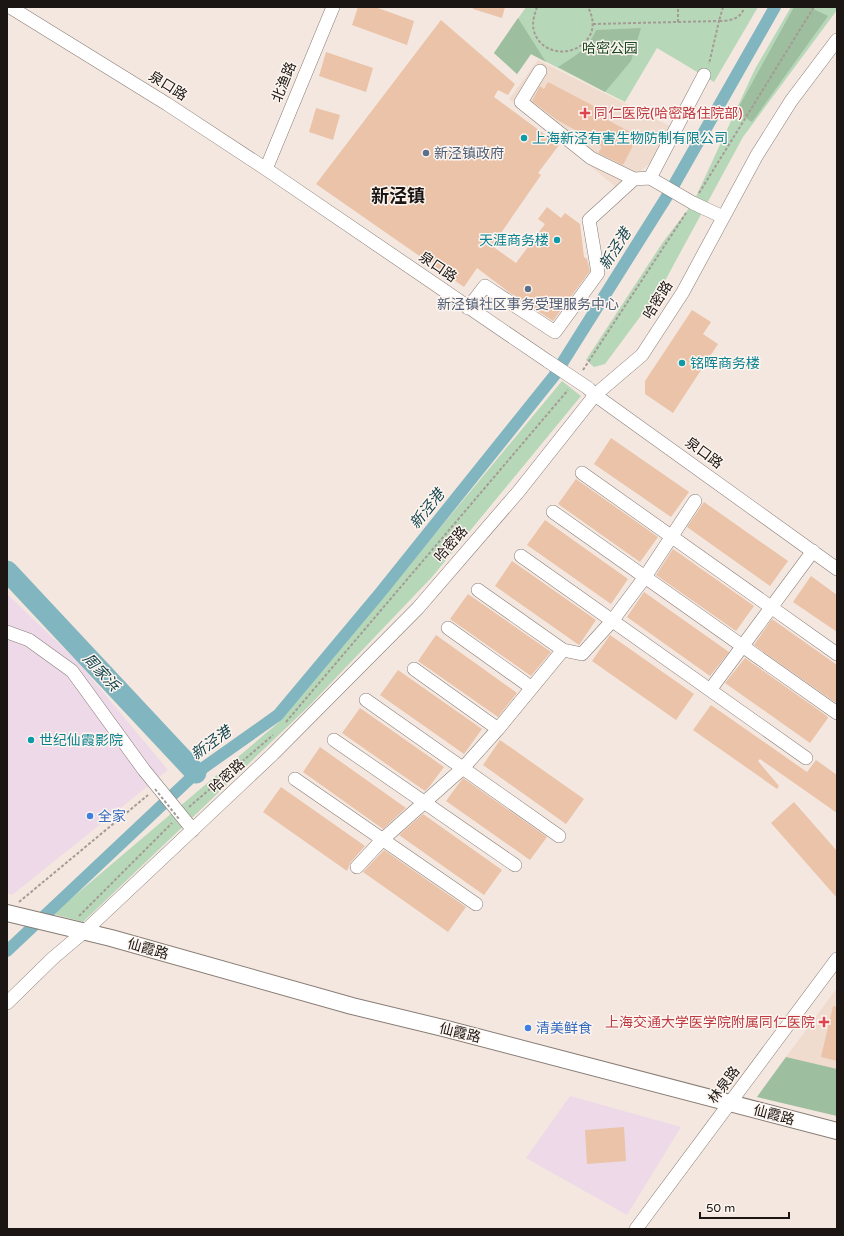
<svg xmlns="http://www.w3.org/2000/svg" width="844" height="1236" viewBox="0 0 844 1236" font-family="'Varela Round','Noto Sans SC',sans-serif">
<rect width="100%" height="100%" fill="#f4e7df"/>
<path fill="#edd9e8" d="M 7,594 L 77,661 L 168,770 L 12,895 L 7,893 Z
M 570,1096 L 681,1127 L 627,1215 L 526,1158 Z"/>
<path fill="#f0dccf" d="M 538,60 L 672,127 L 653,161 L 618,189 L 509,99 Z
M 837,988 L 837,1116 L 757,1097 L 786,1057 Z"/>
<path fill="#b7d7b9" d="M 526,7 L 601,7 L 603,8 L 604,7 L 758,7 L 714,82 L 657,48 L 625,102 L 531,54 L 517,74 L 494,53 Z
M 791,7 L 837,7 L 837,10 L 743,137 L 660,290 L 605,364 L 594,367 L 586,360 L 663,242 L 693,203 L 755,69 Z
M 562,381 L 581,396 L 432,577 L 308,707 L 83,922 L 53,914 L 278,723 Z"/>
<path fill="#9dbe9f" d="M 794,7 L 809,7 L 828,16 L 752,122 L 736,112 Z
M 518,18 L 546,62 L 531,54 L 517,74 L 494,53 Z
M 641,28 L 631,61 L 605,92 L 558,67 C 574,57 588,49 596,30 Z
M 786,1057 L 837,1069 L 837,1116 L 757,1097 Z"/>
<g fill="none" stroke-linecap="round" stroke-linejoin="round">
<path stroke="#81b5bf" stroke-width="12" d="M 7,951 L 196,773 L 278,715 L 380,593 L 554,376 L 671,190 L 775,7"/>
<path stroke="#81b5bf" stroke-width="21" d="M 7,571 L 196,773"/>
</g>
<path fill="#eac3a9" d="M 358,7 L 375,7 L 414,21 L 407,45 L 352,25 Z
M 473,7 L 505,7 L 502,18 L 473,9 Z
M 441,20 L 515,84 L 508,95 L 498,90 L 494,97 L 559,145 L 538,173 L 541,175 L 492,246 L 516,263 L 545,224 L 538,219 L 547,207 L 561,218 L 565,213 L 580,224 L 584,257 L 587,259 L 590,271 L 553,321 L 510,293 L 477,268 L 464,287 L 316,184 Z
M 326,52 L 373,68 L 366,92 L 319,76 Z
M 548,82 L 607,113 L 604,118 L 638,136 L 623,165 L 598,153 L 602,147 L 576,133 L 577,131 L 557,120 L 532,101 L 540,86 L 544,89 Z
M 316,108 L 340,115 L 333,140 L 309,132 Z
M 692,310 L 711,322 L 703,334 L 718,344 L 673,413 L 645,394 L 645,381 Z
M 611,438 L 689,492 L 671,517 L 594,464 Z
M 576,479 L 658,537 L 640,562 L 558,504 Z
M 704,502 L 788,561 L 770,586 L 687,527 Z
M 545,520 L 628,579 L 611,604 L 527,545 Z
M 673,549 L 754,606 L 736,631 L 656,575 Z
M 512,561 L 596,620 L 579,645 L 495,586 Z
M 811,576 L 837,595 L 837,632 L 793,602 Z
M 644,592 L 729,652 L 710,676 L 627,617 Z
M 468,594 L 551,652 L 531,676 L 450,619 Z
M 772,619 L 837,665 L 836,703 L 754,645 Z
M 436,635 L 517,693 L 498,717 L 418,661 Z
M 610,635 L 694,694 L 676,720 L 592,661 Z
M 745,658 L 827,716 L 828,718 L 810,743 L 725,683 Z
M 398,670 L 482,729 L 464,754 L 380,695 Z
M 711,705 L 807,772 L 816,760 L 837,775 L 837,813 L 760,759 L 758,761 L 779,786 L 777,789 L 693,730 Z
M 360,708 L 444,767 L 429,787 L 425,791 L 342,733 Z
M 500,740 L 584,799 L 566,824 L 483,765 Z
M 320,747 L 406,808 L 383,829 L 303,772 Z
M 463,778 L 547,837 L 530,860 L 446,801 Z
M 281,787 L 365,846 L 351,862 L 347,871 L 263,812 Z
M 794,802 L 837,851 L 837,898 L 771,823 Z
M 423,814 L 502,870 L 484,895 L 399,835 Z
M 384,850 L 466,907 L 448,932 L 363,872 Z
M 833,1006 L 837,1007 L 837,1061 L 821,1057 Z
M 624,1127 L 626,1161 L 587,1164 L 585,1130 Z"/>
<g fill="none" stroke-linecap="round" stroke-linejoin="round">
<g stroke="#887d76" stroke-width="14">
<path id="minor" d="M 10,7 L 167,104 L 266,169 L 549,362
M 540,71 L 521,102 L 591,158 L 634,179 L 650,178 L 693,203 L 723,217
M 266,169 L 333,7
M 650,178 L 704,75
M 468,308 L 485,286 L 555,332 L 598,273 L 589,220 L 634,179
M 589,389 L 595,395 L 837,569
M 582,473 L 837,654
M 553,512 L 837,713
M 521,556 L 806,758
M 478,590 L 563,650
M 448,628 L 532,688
M 7,632 L 29,640 L 72,671 L 144,770 L 193,830
M 414,669 L 498,729
M 710,690 L 813,551
M 366,700 L 559,836
M 334,740 L 515,865
M 295,779 L 476,904
M 357,867 L 382,840 L 463,768 L 498,729 L 563,650 L 582,654 L 612,621 L 645,577 L 695,501
M 7,1003 L 53,958 L 85,931 L 273,754 L 418,608 L 519,491 L 595,395 L 642,355 L 683,292 L 757,155 L 791,101 L 837,40
M 636,1229 L 837,959"/>
</g>
<g stroke="#887d76" stroke-width="18">
<path id="major" d="M 7,913 L 111,938 L 352,1006 L 443,1028 L 837,1131"/>
</g>
<path stroke="#a59b95" stroke-width="2" stroke-dasharray="3 2" stroke-linecap="butt" d="M 537,7 C 535,13 533,19 533,25 C 535,54 573,61 589,37 C 595,27 593,17 588,7
M 723,7 L 719,21 C 729,21 742,19 744,7
M 678,22 L 678,7
M 593,24 L 719,21 L 709,64
M 699,193 L 814,7
M 583,370 L 686,213
M 286,722 L 568,390
M 189,807 L 273,735
M 19,902 L 148,795
M 79,916 L 172,823"/>
<use href="#minor" stroke="#fff" stroke-width="13"/>
<use href="#major" stroke="#fff" stroke-width="16"/>
<g stroke="#887d76" stroke-width="14" stroke-linecap="butt">
<path id="minor-bridge" d="M 549,362 L 588,388"/>
</g>
<path stroke="#a59b95" stroke-width="2" stroke-dasharray="3 2" stroke-linecap="butt" d="M 155,789 L 179,819"/>
<use href="#minor-bridge" stroke="#fff" stroke-width="13"/>
</g>
<g fill="#e0444e" stroke="#fdf5f0" stroke-width="1.5">
<path d="M583 107h4v4h4v4h-4v4h-4v-4h-4v-4h4z"/>
<path d="M822 1016h4v4h4v4h-4v4h-4v-4h-4v-4h4z"/>
</g>
<g fill="#0f9aa8" stroke="#fdf5f0" stroke-width="1.5">
<circle cx="524" cy="138" r="4"/>
<circle cx="557" cy="240" r="4"/>
<circle cx="682" cy="363" r="4"/>
<circle cx="31" cy="740" r="4"/>
</g>
<g fill="#5c6f8a" stroke="#fdf5f0" stroke-width="1.5">
<circle cx="426" cy="153" r="4"/>
<circle cx="528" cy="289" r="4"/>
</g>
<g fill="#3f7fe0" stroke="#fdf5f0" stroke-width="1.5">
<circle cx="90" cy="816" r="4"/>
<circle cx="528" cy="1028" r="4"/>
</g>
<g text-anchor="middle" dominant-baseline="central" stroke-width="3" stroke-linejoin="round" paint-order="stroke">
<g font-size="14" fill="#17481f" stroke="#fdf5f0">
<text x="610" y="48">哈密公园</text>
</g>
<g font-size="14" fill="#1b1613" stroke="#fdf5f0">
<text transform="translate(284 82) rotate(-68)">北渔路</text>
<text transform="translate(168 86) rotate(32)">泉口路</text>
<text transform="translate(438 267) rotate(34)">泉口路</text>
<text transform="translate(658 300) rotate(-58)">哈密路</text>
<text transform="translate(704 453) rotate(36)">泉口路</text>
<text transform="translate(451 544) rotate(-49)">哈密路</text>
<text transform="translate(227 776) rotate(-43)">哈密路</text>
<text transform="translate(148 949) rotate(16)">仙霞路</text>
<text transform="translate(460 1033) rotate(14)">仙霞路</text>
<text transform="translate(724 1085) rotate(-53)">林泉路</text>
<text transform="translate(774 1115) rotate(15)">仙霞路</text>
</g>
<g font-size="14" fill="#be3a42" stroke="#fdf5f0" text-anchor="start">
<text x="594" y="113">同仁医院(哈密路住院部)</text>
<text x="815" y="1022" text-anchor="end">上海交通大学医学院附属同仁医院</text>
</g>
<g font-size="14" fill="#0d838f" stroke="#fdf5f0" text-anchor="start">
<text x="532" y="138">上海新泾有害生物防制有限公司</text>
<text x="549" y="240" text-anchor="end">天涯商务楼</text>
<text x="690" y="363">铭晖商务楼</text>
<text x="39" y="740">世纪仙霞影院</text>
</g>
<g font-size="14" fill="#4e5e75" stroke="#fdf5f0" text-anchor="start">
<text x="434" y="153">新泾镇政府</text>
<text x="528" y="304" text-anchor="middle">新泾镇社区事务受理服务中心</text>
</g>
<g font-size="14" fill="#366cbe" stroke="#fdf5f0" text-anchor="start">
<text x="98" y="816">全家</text>
<text x="536" y="1028">清美鲜食</text>
</g>
<g font-size="15" font-style="italic" fill="#16464e" stroke="#fdf5f0">
<text transform="translate(615 249) rotate(-58)">新泾港</text>
<text transform="translate(427 509) rotate(-51)">新泾港</text>
<text transform="translate(101 672) rotate(47)">周家浜</text>
<text transform="translate(211 743) rotate(-36)">新泾港</text>
</g>
<g font-size="18" font-weight="bold" fill="#1b1613" stroke="#fdf5f0">
<text x="398" y="196">新泾镇</text>
</g>
</g>
<rect width="844" height="1236" fill="none" stroke="#1b1613" stroke-width="16"/>
<path d="M700 1212v6h89v-6" fill="none" stroke="#1b1613" stroke-width="2"/>
<text x="706" y="1212" font-size="12" fill="#1b1613" stroke="#fdf5f0" stroke-width="3" paint-order="stroke">50 m</text>
</svg>
